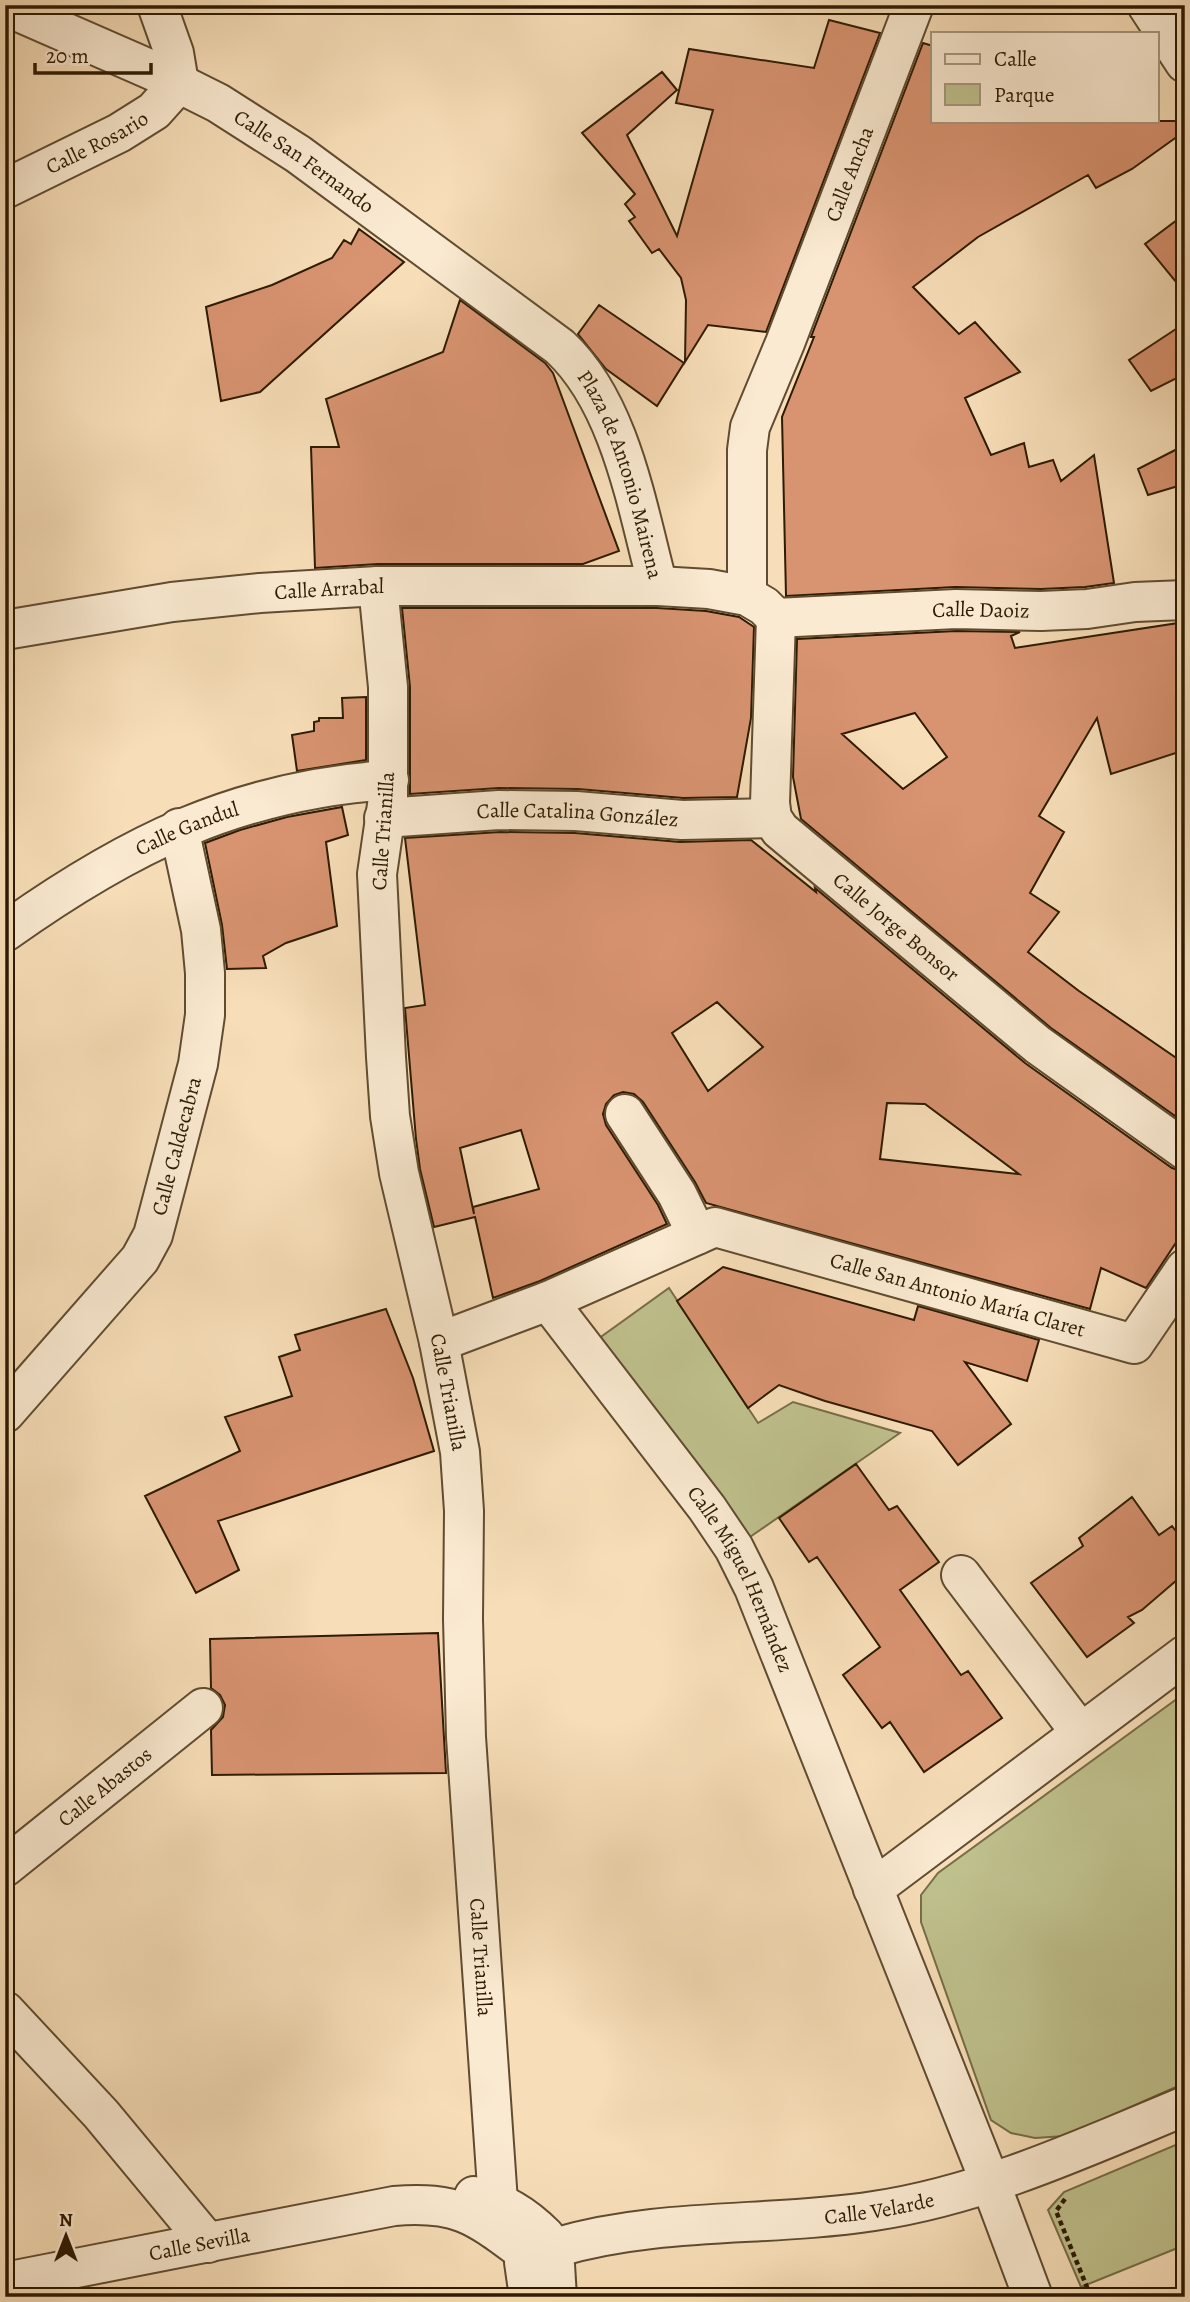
<svg xmlns="http://www.w3.org/2000/svg" width="1190" height="2302" viewBox="0 0 1190 2302" font-family="Alegreya,serif">
<rect width="100%" height="100%" fill="#f7deb8"/>
<filter id="stains"><feTurbulence type="fractalNoise" baseFrequency=".00286" numOctaves="4"/><feColorMatrix values="0 0 0 0 .2 0 0 0 0 .09 0 0 0 0 .02 0 0 0 .5 -.17"/></filter>
<radialGradient id="worn" r=".72"><stop offset=".6" stop-color="#630" stop-opacity="0"/><stop offset="1" stop-color="#630" stop-opacity=".3"/></radialGradient>
<path fill="#bfc18d" stroke="#766e48" stroke-width="2" d="M 669,1288 L 758,1423 L 793,1402 L 900,1433 L 750,1537 L 598,1339 Z
M 1185,1693 L 1185,2083 L 1065,2136 L 1035,2138 L 1011,2133 L 991,2120 L 921,1922 L 921,1895 L 938,1873 Z
M 1185,2141 L 1185,2245 L 1081,2287 L 1048,2210 L 1064,2192 Z"/>
<path fill="#d89370" stroke="#2e1b02" stroke-width="2" fill-rule="evenodd" d="M 829,20 L 880,33 L 766,332 L 708,325 L 685,362 L 686,300 L 681,278 L 659,249 L 652,253 L 629,221 L 635,217 L 625,204 L 635,194 L 582,133 L 662,72 L 677,90 L 627,135 L 677,236 L 713,110 L 676,103 L 689,49 L 814,68 Z
M 923,43 L 933,46 L 933,121 L 1185,121 L 1185,131 L 1132,169 L 1096,188 L 1088,175 L 978,237 L 913,287 L 959,334 L 975,322 L 1020,372 L 965,398 L 991,455 L 1024,443 L 1029,467 L 1053,460 L 1061,481 L 1094,455 L 1114,583 L 1085,587 L 1041,589 L 955,587 L 786,596 L 782,417 L 814,337 L 811,337 Z
M 1185,214 L 1185,293 L 1145,244 Z
M 359,229 L 404,262 L 260,392 L 221,401 L 206,307 L 272,285 L 332,258 L 344,240 L 351,244 Z
M 460,300 L 545,363 L 553,373 L 619,551 L 583,564 L 378,564 L 315,568 L 311,447 L 339,447 L 326,399 L 443,352 Z
M 599,305 L 684,363 L 657,406 L 606,369 L 578,334 Z
M 1185,323 L 1185,374 L 1151,391 L 1129,360 Z
M 1185,445 L 1185,484 L 1148,495 L 1138,469 Z
M 402,608 L 657,608 L 706,611 L 739,617 L 754,627 L 751,718 L 737,797 L 683,798 L 578,789 L 499,788 L 410,794 L 410,687 Z
M 1185,622 L 1185,750 L 1111,774 L 1097,718 L 1039,816 L 1064,832 L 1030,893 L 1059,912 L 1028,952 L 1079,991 L 1185,1064 L 1185,1123 L 1051,1028 L 801,819 L 793,777 L 797,639 L 956,631 L 1020,632 L 1011,636 L 1015,648 ZM 915,713 L 947,757 L 903,789 L 842,734 Z
M 366,697 L 366,760 L 297,771 L 292,735 L 314,731 L 314,722 L 319,721 L 319,718 L 343,718 L 342,698 Z
M 342,807 L 348,835 L 326,842 L 337,926 L 286,943 L 263,956 L 266,968 L 227,969 L 222,925 L 205,843 L 240,830 L 287,817 Z
M 500,832 L 575,833 L 680,842 L 751,840 L 816,892 L 815,888 L 1025,1063 L 1172,1168 L 1185,1172 L 1185,1229 L 1146,1288 L 1101,1268 L 1090,1309 L 706,1203 L 695,1182 L 643,1102 L 634,1094 L 623,1092 L 614,1095 L 606,1104 L 603,1114 L 606,1125 L 658,1205 L 667,1224 L 540,1281 L 493,1298 L 475,1217 L 434,1227 L 420,1169 L 416,1139 L 405,1008 L 425,1005 L 405,838 ZM 717,1002 L 763,1047 L 708,1091 L 672,1033 ZM 887,1103 L 925,1104 L 1019,1174 L 880,1159 ZM 521,1130 L 539,1189 L 473,1207 L 474,1214 L 460,1148 Z
M 723,1267 L 914,1320 L 918,1306 L 1039,1340 L 1027,1381 L 965,1362 L 1011,1424 L 958,1465 L 932,1431 L 825,1401 L 779,1385 L 748,1408 L 677,1301 Z
M 386,1309 L 413,1378 L 434,1451 L 218,1521 L 239,1570 L 196,1593 L 145,1496 L 240,1451 L 225,1417 L 292,1396 L 279,1357 L 300,1350 L 295,1335 Z
M 856,1464 L 889,1510 L 897,1506 L 939,1562 L 900,1590 L 961,1675 L 968,1671 L 1002,1718 L 924,1772 L 890,1722 L 882,1728 L 843,1675 L 880,1647 L 817,1557 L 809,1562 L 779,1518 Z
M 1132,1497 L 1159,1535 L 1172,1526 L 1185,1543 L 1185,1573 L 1142,1610 L 1128,1617 L 1134,1623 L 1087,1657 L 1031,1583 L 1083,1546 L 1079,1538 Z
M 438,1633 L 446,1773 L 212,1775 L 211,1730 L 223,1717 L 225,1705 L 220,1695 L 211,1688 L 210,1639 Z"/>
<g fill="none" stroke-linecap="round" stroke-linejoin="round">
<g stroke="#604c30" stroke-width="42">
<g id="minor">
<path d="M 1147,5 L 1185,63"/>
<path id="s1" d="M 5,6 L 156,72 L 218,103 L 298,154 L 560,347 C 621,404 637,508 658,586"/>
<path id="s2" d="M 5,189 L 119,133 L 154,111 L 179,83 L 174,53 L 157,5"/>
<path id="s3" d="M 378,586 L 388,687 L 388,798 L 377,874 L 386,1057 L 390,1116 L 399,1173 L 439,1342 L 460,1452 L 464,1511 L 463,1619 L 466,1737 L 498,2202"/>
<path id="s4" d="M 747,596 L 747,450 L 750,427 L 785,343 L 914,5"/>
<path id="s5" d="M 776,618 L 770,803 L 772,818 L 780,830 L 1038,1045 L 1185,1150"/>
<path id="s6" d="M 776,618 L 956,609 L 1041,611 L 1087,609 L 1135,602 L 1185,600"/>
<path id="s7" d="M 5,630 L 172,602 L 260,593 L 378,586 L 658,586 L 709,589 L 747,596 L 764,606 L 776,618"/>
<path id="s8" d="M 384,818 L 499,810 L 576,811 L 682,820 L 772,818"/>
<path id="s9" d="M 5,932 C 127,845 237,790 389,780"/>
<path d="M 625,1114 L 677,1194 L 697,1235"/>
<path id="s10" d="M 548,1301 L 707,1508 L 734,1548 L 754,1588 L 990,2182 L 1033,2297"/>
<path id="s11" d="M 439,1342 L 548,1301 L 715,1227 L 1134,1344 L 1185,1269"/>
<path id="s12" d="M 5,1413 L 140,1259 L 153,1235 L 198,1064 L 205,1015 L 205,973 L 201,930 L 179,828"/>
<path d="M 961,1575 L 1080,1732"/>
<path id="s13" d="M 5,1867 L 203,1708"/>
<path d="M 873,1889 L 1185,1655"/>
<path d="M 5,2011 L 101,2114 L 208,2243"/>
<path d="M 474,2196 C 503,2202 524,2215 545,2236"/>
<path id="s14" d="M 558,2247 C 660,2217 770,2227 874,2211 C 982,2195 1084,2148 1185,2106"/>
<path d="M 524,2262 L 529,2297"/>
<path d="M 555,2265 L 557,2297"/>
<path id="s15" d="M 5,2282 L 394,2206 C 456,2201 474,2214 522,2250"/>
</g>
</g>
<path stroke="#2e1b02" stroke-width="4.5" stroke-dasharray="5 3.5" stroke-linecap="butt" d="M 1065,2199 L 1056,2211 L 1091,2297"/>
<use href="#minor" stroke="#faead1" stroke-width="38"/>
</g>
<g text-anchor="middle" dominant-baseline="central" stroke-width="5" stroke-linejoin="round" paint-order="stroke">
<g font-size="21" fill="#2e1b02" stroke="#faead1">
<text stroke="none"><textPath href="#s2" startOffset="103">Calle Rosario</textPath></text>
<text stroke="none"><textPath href="#s1" startOffset="338">Calle San Fernando</textPath></text>
<text stroke="none"><textPath href="#s4" startOffset="441">Calle Ancha</textPath></text>
<text stroke="none"><textPath href="#s1" startOffset="798">Plaza de Antonio Mairena</textPath></text>
<text stroke="none"><textPath href="#s7" startOffset="327">Calle Arrabal</textPath></text>
<text stroke="none"><textPath href="#s6" startOffset="205">Calle Daoiz</textPath></text>
<text stroke="none"><textPath href="#s8" startOffset="194">Calle Catalina González</textPath></text>
<text stroke="none"><textPath href="#s9" startOffset="210">Calle Gandul</textPath></text>
<text transform="translate(383 831) rotate(-86)">Calle Trianilla</text>
<text stroke="none"><textPath href="#s5" startOffset="366">Calle Jorge Bonsor</textPath></text>
<text stroke="none"><textPath href="#s12" startOffset="324">Calle Caldecabra</textPath></text>
<text stroke="none"><textPath href="#s11" startOffset="551">Calle San Antonio María Claret</textPath></text>
<text stroke="none"><textPath href="#s3" startOffset="814">Calle Trianilla</textPath></text>
<text stroke="none"><textPath href="#s10" startOffset="340">Calle Miguel Hernández</textPath></text>
<text stroke="none"><textPath href="#s13" startOffset="128">Calle Abastos</textPath></text>
<text stroke="none"><textPath href="#s3" startOffset="1381">Calle Trianilla</textPath></text>
<text stroke="none"><textPath href="#s14" startOffset="324">Calle Velarde</textPath></text>
<text stroke="none"><textPath href="#s15" startOffset="198">Calle Sevilla</textPath></text>
</g>
</g>
<rect width="1190" height="2302" fill="none" stroke="#f7deb8" stroke-width="28"/>
<rect x="7" y="7" width="1176" height="2288" fill="none" stroke="#2e1b02" stroke-width="3.5"/>
<rect x="14" y="14" width="1162" height="2274" fill="none" stroke="#2e1b02" stroke-width="2"/>
<rect x="931" y="32" width="228" height="91" fill="#faead1" stroke="#a8977e" stroke-width="2"/>
<rect x="945" y="54" width="35" height="10" fill="#faead1" stroke="#a8977e" stroke-width="2"/>
<text x="994" y="66" font-size="21" fill="#2e1b02">Calle</text>
<rect x="945" y="84" width="35" height="21" fill="#bfc18d" stroke="#a8977e" stroke-width="2"/>
<text x="994" y="102" font-size="21" fill="#2e1b02">Parque</text>
<g transform="translate(66 2236)" stroke="#faead1" stroke-width="5" paint-order="stroke">
<path d="M0-5L12 26L0 18L-12 26Z" fill="#2e1b02"/>
<text y="-10" font-size="19" font-weight="bold" text-anchor="middle" fill="#2e1b02">N</text>
</g>
<path d="M35 63v10h116v-10" fill="none" stroke="#2e1b02" stroke-width="3.5"/>
<text x="46" y="63" font-size="21" fill="#2e1b02" stroke="#faead1" stroke-width="5" paint-order="stroke">20 m</text>
<rect width="100%" height="100%" filter="url(#stains)"/>
<rect width="100%" height="100%" fill="url(#worn)"/>
</svg>
